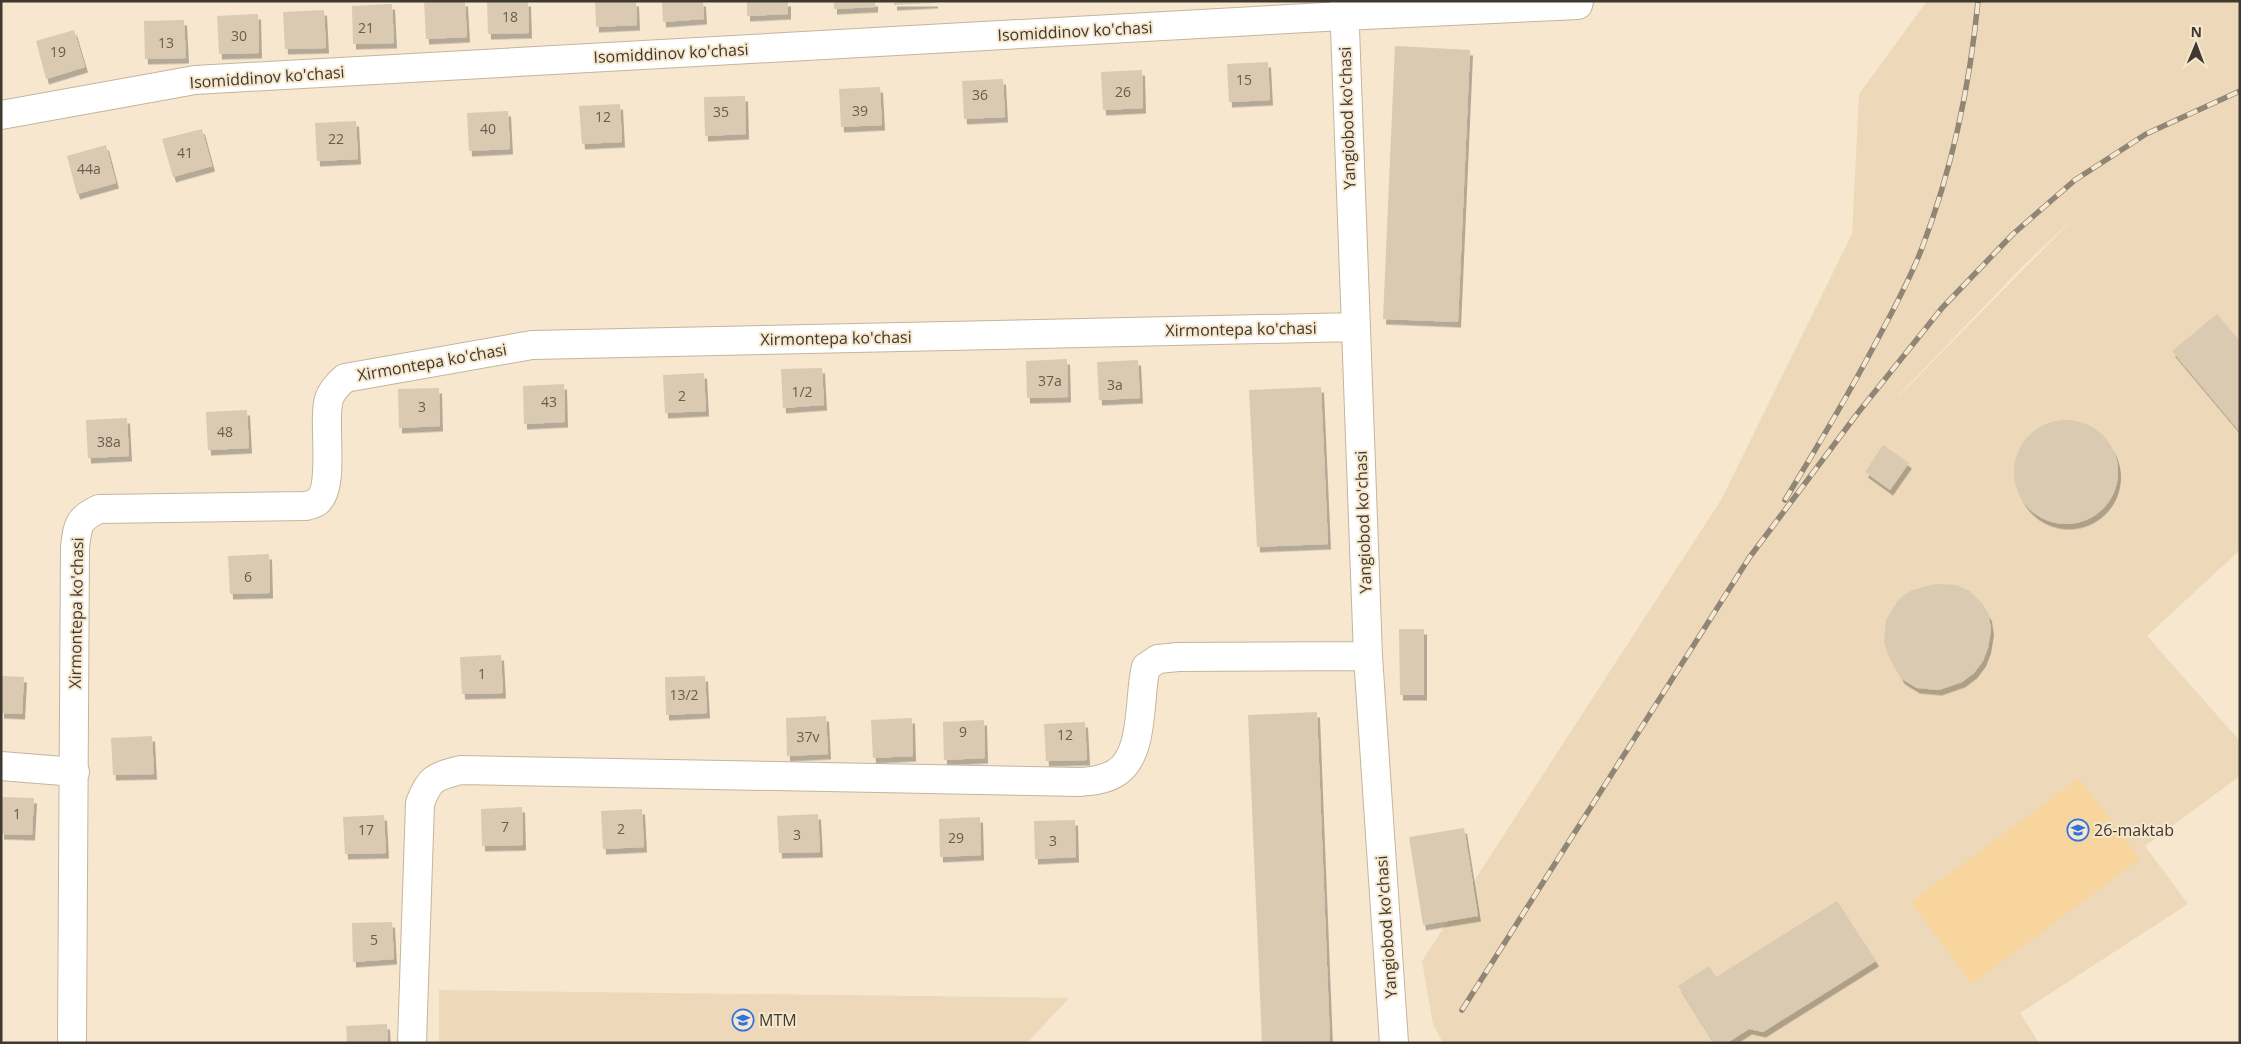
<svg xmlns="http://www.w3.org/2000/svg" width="2241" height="1044" viewBox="0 0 2241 1044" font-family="'Open Sans',sans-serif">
<defs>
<filter id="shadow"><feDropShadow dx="3" dy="5.5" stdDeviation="0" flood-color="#0004"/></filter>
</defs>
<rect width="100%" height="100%" fill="#f6e7ce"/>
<path fill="#edd9b9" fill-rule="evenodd" d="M 1927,1 L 2240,1 L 2240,550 L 2147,636 L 2240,741 L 2240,776 L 2145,846 L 2188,904 L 2020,1013 L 2039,1043 L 1443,1043 L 1433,1024 L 1422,961 L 1721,500 L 1852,234 L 1859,94 ZM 2078,214 L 1900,395 L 1899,395 L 2022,267 Z
M 439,990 L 1069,998 L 1027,1043 L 439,1043 Z"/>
<path fill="#f7d59c" d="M 2079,778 L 2140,859 L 1972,984 L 1911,902 Z"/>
<path fill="#d9cab1" filter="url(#shadow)" d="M 424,1 L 465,1 L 467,37 L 426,39 Z
M 487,1 L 528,1 L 529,33 L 488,34 Z
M 595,1 L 636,1 L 637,25 L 596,27 Z
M 662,1 L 703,1 L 704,19 L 663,22 Z
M 747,1 L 788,1 L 788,14 L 747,16 Z
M 834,1 L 875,1 L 875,7 L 834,9 Z
M 894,1 L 935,1 L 935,3 L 894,5 Z
M 392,4 L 394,43 L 353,44 L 352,6 Z
M 324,10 L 326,48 L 285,49 L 283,12 Z
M 258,14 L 259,53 L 219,54 L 217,16 Z
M 184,20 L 186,58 L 145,59 L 144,21 Z
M 74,30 L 85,67 L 46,79 L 36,41 Z
M 1395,46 L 1470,50 L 1458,322 L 1383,319 Z
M 1268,62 L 1270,100 L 1229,102 L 1227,64 Z
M 1142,70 L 1143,108 L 1103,110 L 1101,72 Z
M 1003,79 L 1005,117 L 964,119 L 962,81 Z
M 880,87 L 882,125 L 841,127 L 839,89 Z
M 745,96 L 746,134 L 705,136 L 704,97 Z
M 620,104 L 622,142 L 582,144 L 579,106 Z
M 508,111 L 510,149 L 469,151 L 467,113 Z
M 356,121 L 358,159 L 317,161 L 315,123 Z
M 202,129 L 212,166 L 173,177 L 162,139 Z
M 106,145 L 116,183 L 77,194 L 67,156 Z
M 2217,314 L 2240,341 L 2240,432 L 2172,351 Z
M 1067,359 L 1068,397 L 1027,398 L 1026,361 Z
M 1138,360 L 1140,398 L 1099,400 L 1097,362 Z
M 822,368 L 824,405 L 783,408 L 781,369 Z
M 704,373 L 706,411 L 665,413 L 663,375 Z
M 564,384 L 565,422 L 524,424 L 523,386 Z
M 1321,387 L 1328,544 L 1257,547 L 1249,390 Z
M 439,388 L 440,426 L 399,428 L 398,389 Z
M 247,410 L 249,448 L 208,450 L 206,412 Z
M 127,418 L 129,456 L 88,458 L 86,420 Z
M2014 472a52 52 0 1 1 104 0a52 52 0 1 1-104 0Z
M 1883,445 L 1909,463 L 1890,490 L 1865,472 Z
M 269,554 L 270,593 L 230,594 L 228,556 Z
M 1935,584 L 1956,585 L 1970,591 L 1982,603 L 1989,616 L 1991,630 L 1988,648 L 1983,661 L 1974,673 L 1962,682 L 1939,690 L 1917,688 L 1902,679 L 1888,655 L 1884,642 L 1886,620 L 1897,602 L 1905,594 L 1913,590 Z
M 1399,629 L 1424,629 L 1424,695 L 1400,695 Z
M 501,655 L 503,693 L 462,694 L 460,657 Z
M 1,676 L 24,677 L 22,714 L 1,713 Z
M 705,676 L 707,713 L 666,715 L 665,677 Z
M 1317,712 L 1330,1041 L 1262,1043 L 1248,715 Z
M 826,716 L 828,754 L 787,756 L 786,718 Z
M 912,718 L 913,756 L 873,758 L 871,720 Z
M 984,720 L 985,758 L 944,760 L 943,722 Z
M 1085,722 L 1087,760 L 1046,761 L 1044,724 Z
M 152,736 L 154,774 L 113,775 L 111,738 Z
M 1,797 L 34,798 L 32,835 L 1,834 Z
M 522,807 L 523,845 L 482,846 L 481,809 Z
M 642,809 L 644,847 L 603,849 L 601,811 Z
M 818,814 L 820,852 L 779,853 L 777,816 Z
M 384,815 L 386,853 L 345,854 L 343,817 Z
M 980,817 L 981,855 L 940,857 L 939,819 Z
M 1075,820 L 1076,857 L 1035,859 L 1034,821 Z
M 1464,828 L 1478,916 L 1423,925 L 1409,837 Z
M 1837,901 L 1876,961 L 1763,1032 L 1749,1029 L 1727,1043 L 1714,1043 L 1678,986 L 1709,966 L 1716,977 Z
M 392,922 L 394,959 L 353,962 L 352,923 Z
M 387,1024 L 388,1043 L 347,1043 L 346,1026 Z"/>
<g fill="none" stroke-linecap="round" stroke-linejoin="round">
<g stroke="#c4b59d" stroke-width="30">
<path id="minor" d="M 1344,1 L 1368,656 L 1394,1043
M 1,115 L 195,80 L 1343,16 L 1578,5 L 1579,1
M 1,766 L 75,772
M 72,1043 L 75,547 C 78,524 78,519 99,509 L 306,506 C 309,505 314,504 317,502 C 336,488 322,421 329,399 C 332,390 338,384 345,378 L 532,345 L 1356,327
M 412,1043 L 420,803 C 430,777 435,777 461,770 L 1080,782 C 1092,781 1103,780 1114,774 C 1146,757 1138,696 1146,667 L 1158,659 L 1178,657 L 1368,656"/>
</g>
<use href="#minor" stroke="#fff" stroke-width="28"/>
<g stroke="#908676" stroke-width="5.5">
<path id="rail" d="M 1785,500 C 1816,449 1846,399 1874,346 C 1891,314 1909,282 1922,248 C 1952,169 1970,85 1978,1
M 1462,1010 L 1749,558 L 1857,414 L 1942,308 L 2013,234 L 2075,180 L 2146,134 L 2240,91"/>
</g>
<use href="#rail" stroke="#f6e7ce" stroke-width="4" stroke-dasharray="11" stroke-linecap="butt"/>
</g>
<defs>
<g id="school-ring" transform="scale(1.125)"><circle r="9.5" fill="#f6e7ce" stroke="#3073e0" stroke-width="1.5"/><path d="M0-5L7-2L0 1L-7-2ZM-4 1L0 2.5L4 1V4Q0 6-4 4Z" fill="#3073e0"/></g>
</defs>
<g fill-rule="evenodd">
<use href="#school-ring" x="2078" y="830"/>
<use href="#school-ring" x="743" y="1020"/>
</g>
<g text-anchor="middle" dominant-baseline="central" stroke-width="4" stroke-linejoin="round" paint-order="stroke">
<g font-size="14" fill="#665d50">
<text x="510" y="16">18</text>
<text x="366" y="27">21</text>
<text x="239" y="35">30</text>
<text x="166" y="42">13</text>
<text x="58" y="51">19</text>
<text x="1244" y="79">15</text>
<text x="1123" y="91">26</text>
<text x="980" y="94">36</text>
<text x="860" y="110">39</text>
<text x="721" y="111">35</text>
<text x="603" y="116">12</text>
<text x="488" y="128">40</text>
<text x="336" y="138">22</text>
<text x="185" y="152">41</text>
<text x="89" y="168">44a</text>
<text x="1050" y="380">37a</text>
<text x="1115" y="384">3a</text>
<text x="802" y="391">1/2</text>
<text x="682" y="395">2</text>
<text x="549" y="401">43</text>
<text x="422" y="406">3</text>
<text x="225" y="431">48</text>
<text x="109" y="441">38a</text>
<text x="248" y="576">6</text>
<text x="482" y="673">1</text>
<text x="684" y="694">13/2</text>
<text x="963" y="731">9</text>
<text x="1065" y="734">12</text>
<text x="808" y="736">37v</text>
<text x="17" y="813">1</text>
<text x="505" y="826">7</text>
<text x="621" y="828">2</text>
<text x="366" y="829">17</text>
<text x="797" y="834">3</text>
<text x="956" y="837">29</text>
<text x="1053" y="840">3</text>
<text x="374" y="939">5</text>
</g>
<g font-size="16" fill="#3f392f" stroke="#f6e7ce">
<text transform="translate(1075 31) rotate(-3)">Isomiddinov ko'chasi</text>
<text transform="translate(671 53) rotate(-3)">Isomiddinov ko'chasi</text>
<text transform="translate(267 77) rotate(-4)">Isomiddinov ko'chasi</text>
<text transform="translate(1347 118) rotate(-92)">Yangiobod ko'chasi</text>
<text transform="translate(1241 329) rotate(-1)">Xirmontepa ko'chasi</text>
<text transform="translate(836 338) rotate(-1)">Xirmontepa ko'chasi</text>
<text transform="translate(432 362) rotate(-10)">Xirmontepa ko'chasi</text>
<text transform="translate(1363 522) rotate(-92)">Yangiobod ko'chasi</text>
<text transform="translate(76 613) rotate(-89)">Xirmontepa ko'chasi</text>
<text transform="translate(1386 927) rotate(-94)">Yangiobod ko'chasi</text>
</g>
<g font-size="16" fill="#3f392f" stroke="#f6e7ce" text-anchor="start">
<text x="2094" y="830">26-maktab</text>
<text x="759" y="1020">MTM</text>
</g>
</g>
<rect width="2241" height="1044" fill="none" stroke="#3f392f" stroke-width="5"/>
<g transform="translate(2196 45) rotate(1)" stroke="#f6e7ce" stroke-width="4" paint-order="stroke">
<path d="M0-4L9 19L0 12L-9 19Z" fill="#3f392f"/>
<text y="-8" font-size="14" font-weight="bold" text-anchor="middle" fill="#3f392f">N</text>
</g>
</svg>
